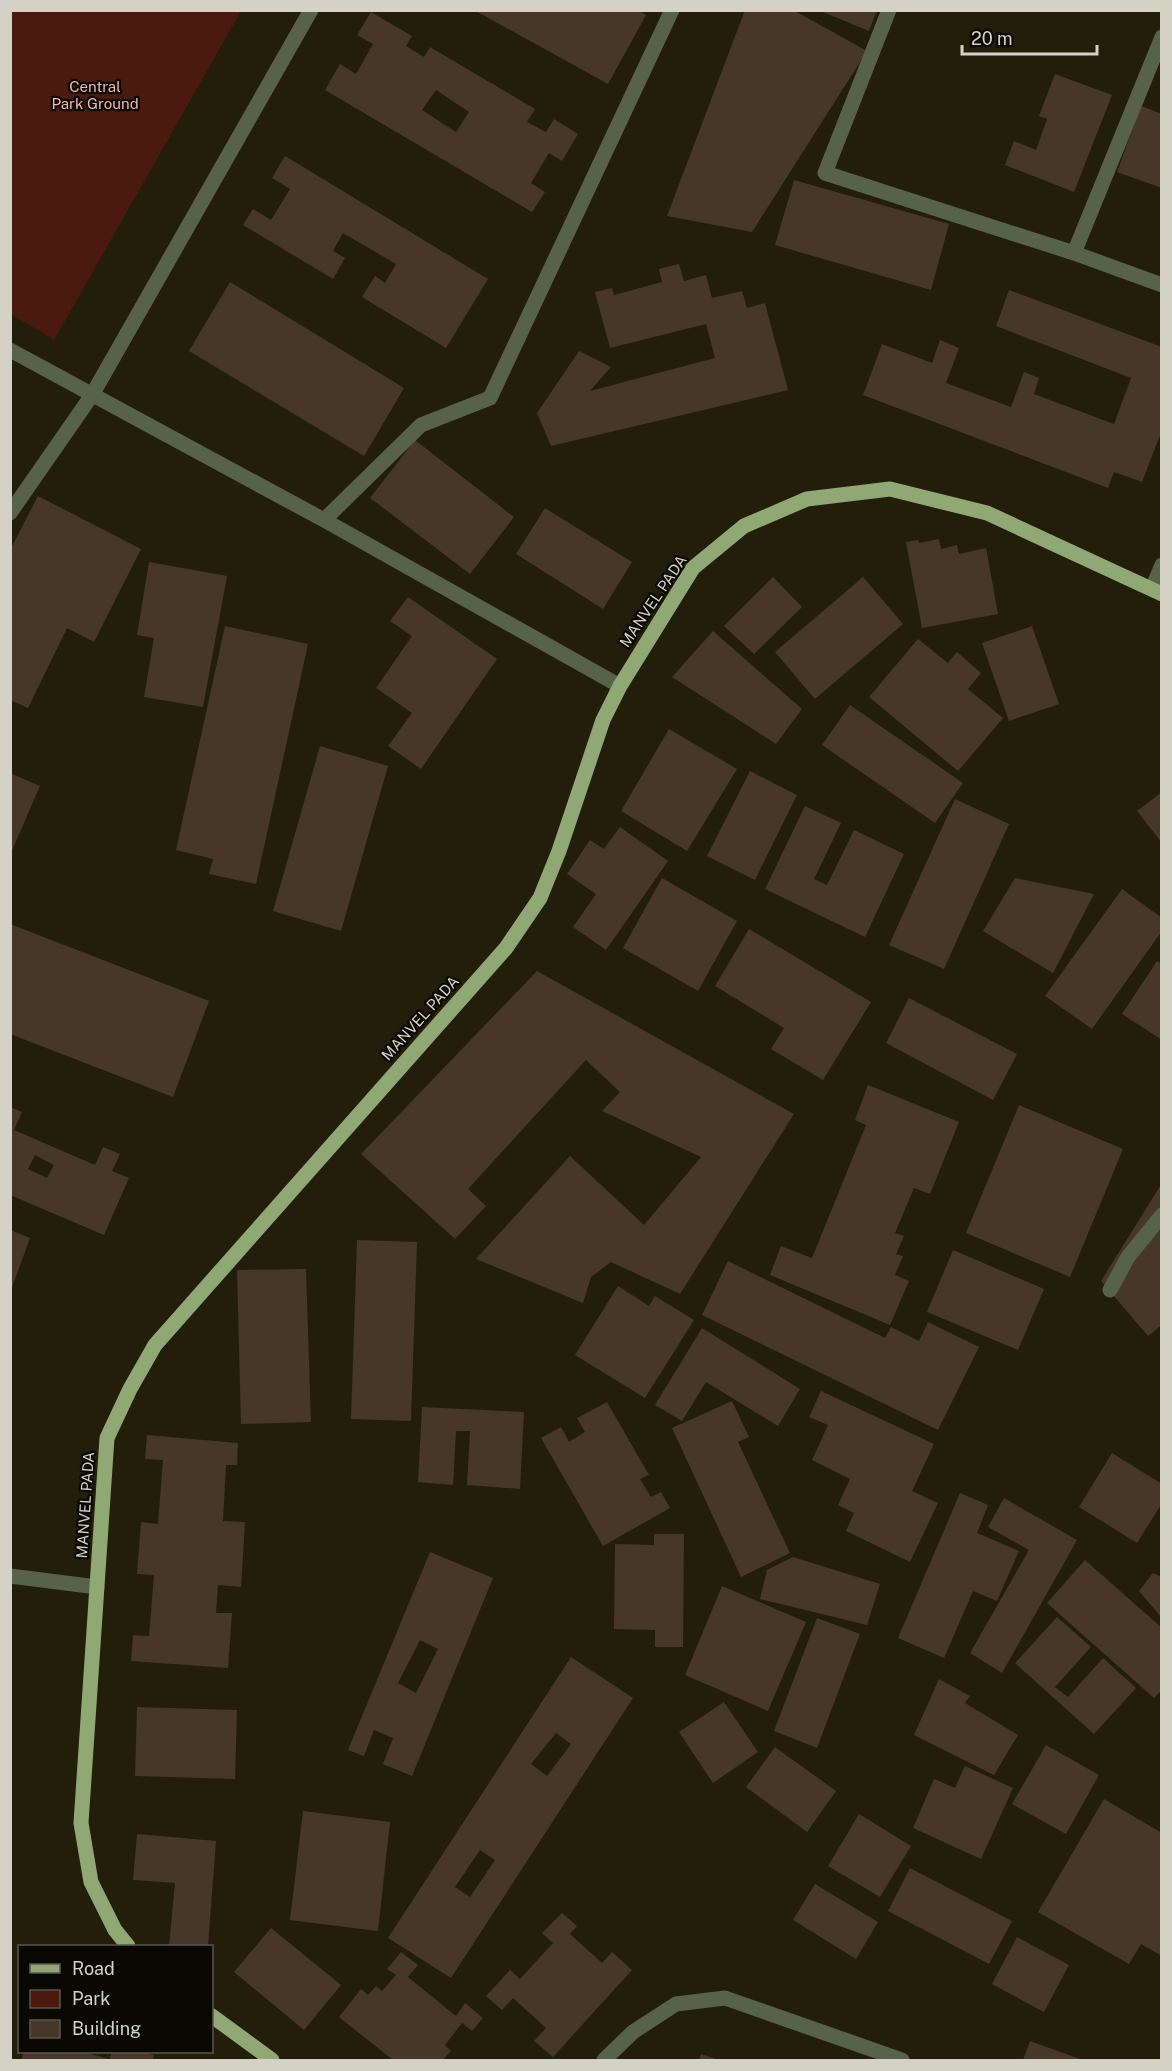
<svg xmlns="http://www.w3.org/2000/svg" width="1172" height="2071" viewBox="0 0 1172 2071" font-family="'Public Sans',sans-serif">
<rect width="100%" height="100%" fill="#221e0a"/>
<path fill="#4b1a0f" d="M 10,11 L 241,11 L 54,340 L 11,314 Z"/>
<path fill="#473728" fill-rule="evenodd" d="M 474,10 L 638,10 L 646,15 L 608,84 Z
M 745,10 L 793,10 L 867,51 L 752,232 L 667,216 Z
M 818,10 L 877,10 L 869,31 Z
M 371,12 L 412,36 L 406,46 L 424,57 L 430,47 L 535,109 L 527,122 L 546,132 L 554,119 L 578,134 L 562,161 L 549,153 L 531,183 L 545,192 L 532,212 L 325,90 L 340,64 L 356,74 L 373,44 L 357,35 ZM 436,90 L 469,112 L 456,132 L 422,110 Z
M 1055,74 L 1112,95 L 1074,192 L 1005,165 L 1014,141 L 1036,150 L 1047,119 L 1039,116 Z
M 1141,106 L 1162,114 L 1162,188 L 1117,172 Z
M 285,156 L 488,279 L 446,348 L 362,297 L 375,276 L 385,283 L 396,264 L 343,233 L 333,251 L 345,258 L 333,279 L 243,225 L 253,209 L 271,220 L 290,189 L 272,178 Z
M 794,180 L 949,224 L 931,290 L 775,245 Z
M 679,264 L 684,281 L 706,275 L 712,298 L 742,291 L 747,308 L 765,303 L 788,390 L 551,446 L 537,413 L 579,351 L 611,367 L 590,391 L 715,358 L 706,324 L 610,348 L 595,292 L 612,288 L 614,295 L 662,282 L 659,269 Z
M 230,282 L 404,388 L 364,456 L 189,351 Z
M 1009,290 L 1162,347 L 1162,430 L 1142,482 L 1114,472 L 1108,488 L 863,395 L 882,344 L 932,363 L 940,340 L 959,348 L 946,383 L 1011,407 L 1024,372 L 1039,378 L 1034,394 L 1114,424 L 1131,378 L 996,326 Z
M 415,440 L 514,517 L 470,574 L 370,498 Z
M 38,496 L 141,549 L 94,642 L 67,628 L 28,708 L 10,700 L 10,550 Z
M 545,508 L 632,562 L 603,609 L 516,554 Z
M 939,539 L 941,549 L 957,545 L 959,554 L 986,548 L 998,614 L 922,628 L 906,542 L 918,540 L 919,543 Z
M 149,562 L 227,576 L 203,707 L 144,697 L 154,638 L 137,635 Z
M 773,577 L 802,607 L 754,654 L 724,626 Z
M 863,577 L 903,624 L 815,699 L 775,652 Z
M 408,597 L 497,659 L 421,769 L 388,746 L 412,713 L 376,688 L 412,636 L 390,621 Z
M 225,626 L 308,644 L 256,884 L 209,874 L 213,859 L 176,850 Z
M 1032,626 L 1059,704 L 1009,721 L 982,643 Z
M 713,631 L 802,709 L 776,744 L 672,677 Z
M 918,639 L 948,663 L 957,652 L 981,673 L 968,689 L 1003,718 L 958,771 L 869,697 Z
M 850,705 L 963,783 L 935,823 L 822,745 Z
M 669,729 L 737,769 L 687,851 L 621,811 Z
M 320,746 L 388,766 L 341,931 L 273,911 Z
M 750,771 L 797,795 L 755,880 L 707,856 Z
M 10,773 L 40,786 L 10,855 Z
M 1162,792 L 1162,843 L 1137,811 Z
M 955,799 L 1009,824 L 944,969 L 889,945 Z
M 805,806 L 841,823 L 814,879 L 827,885 L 854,830 L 904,854 L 865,937 L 765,889 Z
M 620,827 L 668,861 L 606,950 L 573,927 L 596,894 L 567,874 L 590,840 L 604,849 Z
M 662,878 L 737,921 L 698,991 L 623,948 Z
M 1015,878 L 1094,894 L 1053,973 L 983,931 Z
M 1122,889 L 1162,918 L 1162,931 L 1092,1029 L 1045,996 Z
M 10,924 L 209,1001 L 173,1097 L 10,1034 Z
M 749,929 L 871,1002 L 823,1080 L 771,1049 L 784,1028 L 715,986 Z
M 1157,961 L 1162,964 L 1162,1040 L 1122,1014 Z
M 537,971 L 794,1114 L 680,1294 L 611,1262 L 591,1277 L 583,1303 L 476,1259 L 570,1156 L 644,1225 L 701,1157 L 602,1111 L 620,1092 L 586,1060 L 468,1189 L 486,1206 L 455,1239 L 361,1154 Z
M 909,998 L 1017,1054 L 993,1100 L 886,1043 Z
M 868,1085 L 959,1122 L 930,1194 L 914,1188 L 895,1233 L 904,1236 L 896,1254 L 903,1256 L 895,1275 L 909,1281 L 890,1325 L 770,1275 L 781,1246 L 812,1258 L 866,1125 L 855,1120 Z
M 1019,1105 L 1123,1149 L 1070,1277 L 966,1233 Z
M 10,1107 L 22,1112 L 14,1130 L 95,1165 L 103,1147 L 120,1154 L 112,1171 L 129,1178 L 104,1235 L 10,1195 ZM 35,1155 L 54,1165 L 47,1178 L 28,1169 Z
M 1162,1183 L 1162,1325 L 1148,1336 L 1101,1281 Z
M 10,1230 L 30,1238 L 11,1290 L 10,1290 Z
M 357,1240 L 417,1242 L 411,1421 L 351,1419 Z
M 953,1250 L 1044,1289 L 1018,1350 L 927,1312 Z
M 728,1261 L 885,1338 L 891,1327 L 919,1341 L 928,1322 L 979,1347 L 938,1430 L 702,1315 Z
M 306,1269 L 311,1422 L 241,1424 L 237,1270 Z
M 618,1286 L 649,1306 L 655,1296 L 694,1320 L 645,1398 L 575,1355 Z
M 702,1328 L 800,1389 L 778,1426 L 706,1382 L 682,1421 L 655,1405 Z
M 821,1391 L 934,1444 L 912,1491 L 938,1503 L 910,1562 L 846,1531 L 854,1513 L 838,1505 L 850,1479 L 812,1460 L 828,1425 L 809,1417 Z
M 732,1401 L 749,1437 L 738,1442 L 790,1553 L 741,1577 L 672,1428 Z
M 607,1402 L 649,1475 L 640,1479 L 651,1497 L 661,1492 L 670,1508 L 603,1546 L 541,1438 L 561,1427 L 569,1442 L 585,1432 L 577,1418 Z
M 422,1407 L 524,1412 L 520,1489 L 467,1485 L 470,1431 L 456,1431 L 453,1485 L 418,1482 Z
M 147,1435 L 238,1443 L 237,1465 L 226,1465 L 223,1521 L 245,1522 L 241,1587 L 218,1585 L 216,1613 L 232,1613 L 228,1668 L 131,1661 L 133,1635 L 149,1636 L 154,1575 L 137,1574 L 141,1522 L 158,1524 L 163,1460 L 145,1459 Z
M 1112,1453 L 1162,1484 L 1162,1503 L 1137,1543 L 1079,1507 Z
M 960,1493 L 988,1505 L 977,1533 L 1019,1551 L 997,1601 L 973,1591 L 944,1658 L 898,1638 Z
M 1004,1498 L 1077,1540 L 1002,1673 L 970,1653 L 1029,1550 L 988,1527 Z
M 654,1534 L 684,1534 L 683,1647 L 655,1647 L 655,1630 L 614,1629 L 615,1544 L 654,1545 Z
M 430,1552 L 493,1578 L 412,1776 L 383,1764 L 393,1738 L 374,1730 L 364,1756 L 348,1750 ZM 420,1640 L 438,1649 L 416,1693 L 398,1683 Z
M 793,1557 L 880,1584 L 867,1625 L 760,1599 L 767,1570 Z
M 1085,1560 L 1162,1628 L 1162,1690 L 1154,1698 L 1047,1603 Z
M 1153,1573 L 1162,1577 L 1162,1618 L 1139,1591 Z
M 722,1586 L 806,1622 L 768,1711 L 685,1675 Z
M 1057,1617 L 1091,1647 L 1055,1687 L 1068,1697 L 1103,1658 L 1136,1688 L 1094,1734 L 1015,1663 Z
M 817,1618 L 860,1634 L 817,1748 L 774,1731 Z
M 571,1657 L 633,1698 L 451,1978 L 388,1938 ZM 556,1733 L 571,1744 L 547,1776 L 531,1764 ZM 480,1850 L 495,1860 L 470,1897 L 455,1887 Z
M 939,1679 L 970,1696 L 965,1703 L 1018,1735 L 994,1775 L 914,1735 Z
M 724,1702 L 758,1752 L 713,1783 L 679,1732 Z
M 137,1707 L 237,1710 L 235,1779 L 135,1776 Z
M 1046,1745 L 1099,1775 L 1066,1834 L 1012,1804 Z
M 775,1747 L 836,1791 L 807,1832 L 746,1787 Z
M 965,1766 L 1013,1788 L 981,1859 L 913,1828 L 934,1779 L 955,1788 Z
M 1104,1799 L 1162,1833 L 1162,1956 L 1141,1944 L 1129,1964 L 1038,1912 Z
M 303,1811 L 390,1822 L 378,1931 L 290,1920 Z
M 859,1814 L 911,1846 L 880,1897 L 828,1866 Z
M 137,1834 L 216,1841 L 208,1946 L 169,1946 L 175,1883 L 133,1880 Z
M 910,1868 L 1012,1921 L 989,1964 L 888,1911 Z
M 815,1884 L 878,1922 L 856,1959 L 793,1920 Z
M 562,1913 L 577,1926 L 570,1934 L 602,1963 L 612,1952 L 632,1970 L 553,2057 L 534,2041 L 546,2028 L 513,1998 L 502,2010 L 486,1996 L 510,1970 L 520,1979 L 553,1943 L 542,1933 Z
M 271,1928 L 341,1985 L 304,2030 L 234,1972 Z
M 1017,1937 L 1069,1965 L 1044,2012 L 992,1984 Z
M 401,1952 L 418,1965 L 408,1977 L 456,2016 L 465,2003 L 483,2018 L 472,2031 L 462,2023 L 445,2045 L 451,2051 L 443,2060 L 393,2060 L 339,2017 L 361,1989 L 368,1995 L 376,1986 L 382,1991 L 396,1975 L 387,1969 Z
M 1030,2041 L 1083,2060 L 1023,2060 Z
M 24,2052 L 84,2052 L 109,2059 L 112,2052 L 143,2052 L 154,2055 L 153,2060 L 21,2060 Z
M 701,2054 L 719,2060 L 699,2060 Z"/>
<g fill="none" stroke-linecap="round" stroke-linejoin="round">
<path stroke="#576349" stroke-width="15" d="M 889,10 L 825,173 L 1074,253 L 1162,285
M 1074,253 L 1162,37
M 10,350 L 324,520 L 620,686
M 10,513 L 92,395 L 311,10
M 324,520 L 421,425 L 490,398 L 672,10
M 1152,589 L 1162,565
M 1110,1290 L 1128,1257 L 1162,1215
M 10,1576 L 97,1587
M 604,2060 L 633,2032 L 676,2004 L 725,1998 L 902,2060"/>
<path stroke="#90a974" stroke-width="15" d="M 128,1946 L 115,1930 L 91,1882 L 81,1823 L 107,1438 L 130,1389 L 155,1345 L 506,948 L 540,898 L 559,851 L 603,720 L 620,686 L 693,568 L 744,526 L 807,499 L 890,489 L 987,513 L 1162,594
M 212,2016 L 272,2060"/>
</g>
<g text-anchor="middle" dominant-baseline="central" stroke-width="4.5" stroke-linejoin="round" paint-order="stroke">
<g font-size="15" fill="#f3b6a8" stroke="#090802">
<text x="95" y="86">Central<tspan x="95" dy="17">Park Ground</tspan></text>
</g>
<g font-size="15" fill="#d4d1c5" stroke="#090802">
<text transform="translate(653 601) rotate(-56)">MANVEL PADA</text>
<text transform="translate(420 1018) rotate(-48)">MANVEL PADA</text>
<text transform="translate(85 1505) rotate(-86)">MANVEL PADA</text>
</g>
</g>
<rect width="1172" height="2071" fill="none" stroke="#d4d1c5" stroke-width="24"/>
<rect x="18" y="1945" width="195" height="108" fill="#090802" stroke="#5a5850" stroke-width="1.5"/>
<rect x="30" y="1964" width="30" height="9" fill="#90a974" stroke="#5a5850" stroke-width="1.5"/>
<text x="72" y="1975" font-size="18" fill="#d4d1c5">Road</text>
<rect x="30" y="1990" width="30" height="18" fill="#4b1a0f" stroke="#5a5850" stroke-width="1.5"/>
<text x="72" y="2005" font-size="18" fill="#d4d1c5">Park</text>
<rect x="30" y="2020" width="30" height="18" fill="#473728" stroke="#5a5850" stroke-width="1.5"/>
<text x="72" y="2035" font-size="18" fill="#d4d1c5">Building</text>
<path d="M962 45v9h135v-9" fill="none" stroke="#d4d1c5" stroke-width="3"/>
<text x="971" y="45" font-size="18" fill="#d4d1c5" stroke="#090802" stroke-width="4.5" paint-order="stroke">20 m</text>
</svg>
